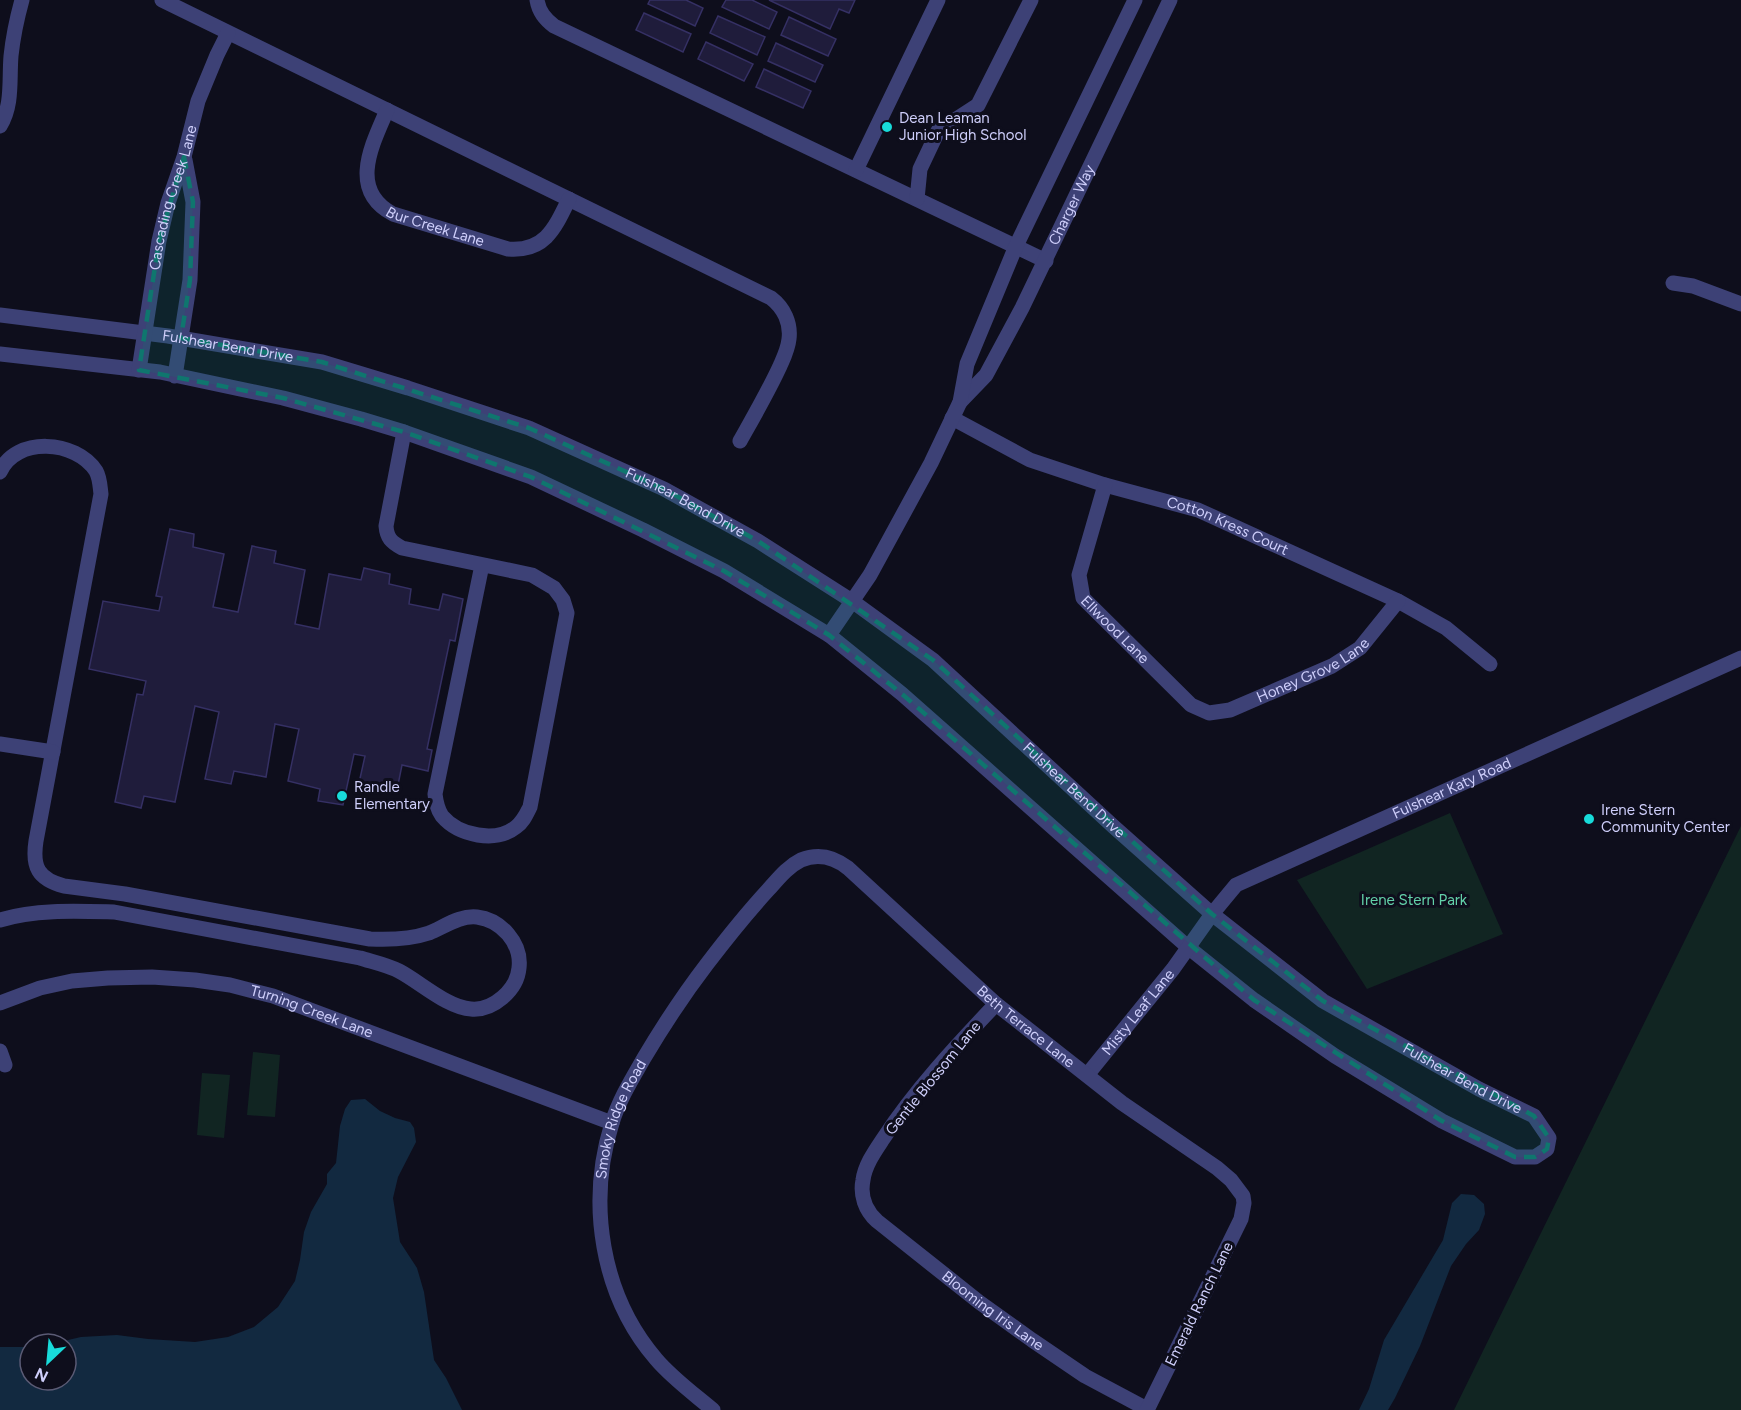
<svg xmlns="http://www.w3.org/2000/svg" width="1741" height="1410" viewBox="0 0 1741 1410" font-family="Figtree,sans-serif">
<rect width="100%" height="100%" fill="#0e0e1c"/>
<path fill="#112522" d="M 1450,813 L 1503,934 L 1367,989 L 1297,880 Z
M 1741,826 L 1741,1410 L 1454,1410 Z
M 253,1052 L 280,1055 L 275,1117 L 247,1115 Z
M 202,1073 L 230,1075 L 224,1138 L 197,1135 Z"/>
<path fill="#122940" d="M 365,1099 L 380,1111 L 395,1118 L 410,1122 L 414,1128 L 416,1142 L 398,1177 L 393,1198 L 396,1217 L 400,1242 L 417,1268 L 424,1292 L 434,1360 L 446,1378 L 462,1410 L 0,1410 L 0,1347 L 30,1347 L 30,1380 L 66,1380 L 66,1344 L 51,1344 L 81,1337 L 117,1335 L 148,1339 L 195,1342 L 228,1337 L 254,1327 L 278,1307 L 295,1281 L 300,1260 L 304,1232 L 311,1212 L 327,1184 L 327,1174 L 336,1163 L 340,1126 L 345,1109 L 351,1100 Z
M 1461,1194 L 1474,1195 L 1484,1204 L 1485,1214 L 1479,1230 L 1466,1244 L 1451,1266 L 1420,1346 L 1395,1398 L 1388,1410 L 1359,1410 L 1369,1389 L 1384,1340 L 1443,1240 L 1452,1203 Z"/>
<path fill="#1f1c3b" stroke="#353064" stroke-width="1.5" d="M 650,0 L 686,0 L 703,8 L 695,26 L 648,4 Z
M 726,0 L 752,0 L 777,12 L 769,29 L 722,7 Z
M 769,0 L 855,0 L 849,13 L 839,9 L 830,29 Z
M 644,13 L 691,34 L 683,52 L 636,30 Z
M 718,16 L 765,37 L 757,55 L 710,33 Z
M 789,17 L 836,39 L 828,56 L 781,35 Z
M 706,42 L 753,64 L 744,81 L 698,59 Z
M 776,43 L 823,65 L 815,82 L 768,61 Z
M 764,69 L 811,91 L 803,108 L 756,87 Z
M 170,529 L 194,534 L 193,547 L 224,554 L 213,607 L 238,612 L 252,546 L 276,551 L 274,563 L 305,570 L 295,624 L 319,629 L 329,574 L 361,580 L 364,568 L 390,574 L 389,584 L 411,589 L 409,604 L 439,610 L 443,594 L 463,599 L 455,641 L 450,640 L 427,749 L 432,750 L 428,771 L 402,765 L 397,790 L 359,783 L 365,756 L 354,754 L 343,805 L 318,801 L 320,789 L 288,781 L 299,729 L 275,724 L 266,777 L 234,771 L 231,784 L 205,779 L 219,712 L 195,706 L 175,802 L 144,796 L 141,808 L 115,802 L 137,694 L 143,695 L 146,681 L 89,669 L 103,601 L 159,611 L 162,597 L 156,596 Z"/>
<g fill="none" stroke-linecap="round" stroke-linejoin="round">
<g stroke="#3d4176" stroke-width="15">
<path d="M 162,0 L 771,298 C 784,308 791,323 789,339 C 788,349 784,357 780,366 C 768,392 754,416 740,441"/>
<path d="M 537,0 C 539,12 545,19 554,26 L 1046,261"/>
<path id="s1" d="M 387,110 C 372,145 348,190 393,214 L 508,249 C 545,252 555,228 569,199"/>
<path d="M 0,126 C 13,105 9,80 11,56 C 13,37 17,18 22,0"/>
<path d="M 856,170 L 938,0"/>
<path d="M 917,199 L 920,169 L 938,131 L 978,105 L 1031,0"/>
<path d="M 1673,283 L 1693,286 L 1741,304"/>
<path id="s2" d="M 0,315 L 168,336 L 322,362 L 408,388 L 529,428 L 664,489 L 758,541 L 852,601 L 933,660 L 1114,827 L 1212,914 L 1323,1001 L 1479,1089 L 1534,1116 L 1549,1138 L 1547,1149 L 1535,1157 L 1515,1157 L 1442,1121 L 1335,1056 L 1254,1000 L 1189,948 L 902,694 L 829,635 L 724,571 L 643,530 L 531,477 L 404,432 L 361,419 L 283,398 L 160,372 L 0,354"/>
<path id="s3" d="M 139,370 L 159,241 L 168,203 L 184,157 L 198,101 L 217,55 L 228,33"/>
<path d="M 175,376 L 190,280 L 193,202 L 185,160"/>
<path id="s4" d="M 960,402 L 986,375 L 1022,308 L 1170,0"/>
<path id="s5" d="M 952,418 L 1030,460 L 1105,485 L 1198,510 L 1398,601 L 1446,628 L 1490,664"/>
<path d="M 404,432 L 386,526 C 387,538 391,542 402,548 L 532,575 L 554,588 L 563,600 L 567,613 L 530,807 C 526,815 523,822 516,827 C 496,843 459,836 442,816 C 437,809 436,802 435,794 L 482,565"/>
<path d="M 0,472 C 16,436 76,440 96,471 C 100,478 100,487 101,494 L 36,841 C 32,867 38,879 64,886 L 125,894 L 370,939 C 390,940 411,939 429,933 C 444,927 460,915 477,917 C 501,920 522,943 519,968 C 517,990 493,1011 471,1009 C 448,1008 420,982 399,971 C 387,965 373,962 360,958 L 114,912 C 78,911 35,909 0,920"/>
<path id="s6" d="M 1105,485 L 1079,575 L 1083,598 L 1191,705 L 1209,713 L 1230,710 L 1332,666 L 1360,648 L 1398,601"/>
<path d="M 829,635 L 870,575 L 931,463 L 960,402 L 967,364 L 1016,246 L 1135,0"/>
<path d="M 0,744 L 53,752"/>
<path id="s7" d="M 0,1003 L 40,988 L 72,981 L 108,978 L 152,977 L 195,980 L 230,985 L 273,996 L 612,1123"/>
<path id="s8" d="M 996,1004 C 956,1046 915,1090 883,1139 C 875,1151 865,1165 863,1180 C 860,1195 865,1210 877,1221 L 979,1302 L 1032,1340 L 1085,1376 L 1147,1409"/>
<path d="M 0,1051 L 5,1065"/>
<path id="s9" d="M 1087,1075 L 1173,969 L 1212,914 L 1236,885 L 1741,658"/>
<path id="s10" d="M 713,1410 C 694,1394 672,1378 656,1359 C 601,1295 587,1203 612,1123 C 619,1100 632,1079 644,1058 C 663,1026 684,994 707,964 C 726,939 746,914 768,890 C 778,879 787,867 801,860 C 818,853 834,857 848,868 L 996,1004 L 1122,1103 L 1217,1168 L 1231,1180 L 1243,1196 L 1244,1203 L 1241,1219 L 1147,1410"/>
</g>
</g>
<path fill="#0f766e" fill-opacity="0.2" stroke="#0f766e" stroke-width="4.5" stroke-dasharray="12 8" stroke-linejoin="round" d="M 184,157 L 193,202 L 190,280 L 181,338 L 322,362 L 529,428 L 664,489 L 758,541 L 933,660 L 1212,914 L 1323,1001 L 1534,1116 L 1549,1138 L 1547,1149 L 1535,1157 L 1515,1157 L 1442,1121 L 1254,1000 L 902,694 L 829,635 L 724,571 L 531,477 L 404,432 L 283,398 L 139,370 L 159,241 Z"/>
<g fill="#18dbda" stroke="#0e0e1c" stroke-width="2">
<circle cx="887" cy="127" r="6"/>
<circle cx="342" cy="796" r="6"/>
<circle cx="1589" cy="819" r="6"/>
</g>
<g text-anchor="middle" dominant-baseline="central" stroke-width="6" stroke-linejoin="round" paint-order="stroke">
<g font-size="15" fill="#cecefa" stroke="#0e0e1c" text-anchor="start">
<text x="899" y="118">Dean Leaman<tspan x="899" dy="17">Junior High School</tspan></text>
<text x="354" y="787">Randle<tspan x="354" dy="17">Elementary</tspan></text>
<text x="1601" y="810">Irene Stern<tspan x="1601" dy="17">Community Center</tspan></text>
</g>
<g font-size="15" fill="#cecefa" stroke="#0e0e1c">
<text stroke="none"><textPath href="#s3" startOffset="176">Cascading Creek Lane</textPath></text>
<text stroke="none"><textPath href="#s4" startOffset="228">Charger Way</textPath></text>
<text stroke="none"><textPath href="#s1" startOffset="162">Bur Creek Lane</textPath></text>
<text stroke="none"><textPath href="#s2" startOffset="230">Fulshear Bend Drive</textPath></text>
<text stroke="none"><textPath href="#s2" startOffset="716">Fulshear Bend Drive</textPath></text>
<text stroke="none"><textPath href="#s5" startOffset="297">Cotton Kress Court</textPath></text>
<text stroke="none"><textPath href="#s6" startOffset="162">Ellwood Lane</textPath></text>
<text stroke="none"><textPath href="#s6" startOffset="402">Honey Grove Lane</textPath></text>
<text stroke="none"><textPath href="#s9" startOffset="478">Fulshear Katy Road</textPath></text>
<text stroke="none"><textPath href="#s2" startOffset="1202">Fulshear Bend Drive</textPath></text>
<text stroke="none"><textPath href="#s7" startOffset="320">Turning Creek Lane</textPath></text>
<text stroke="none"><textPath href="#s9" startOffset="81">Misty Leaf Lane</textPath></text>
<text stroke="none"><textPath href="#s10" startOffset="942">Beth Terrace Lane</textPath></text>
<text transform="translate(933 1078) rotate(-51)">Gentle Blossom Lane</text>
<text stroke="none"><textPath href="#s2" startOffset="1688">Fulshear Bend Drive</textPath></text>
<text stroke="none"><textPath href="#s10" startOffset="333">Smoky Ridge Road</textPath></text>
<text transform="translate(1199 1304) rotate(-64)">Emerald Ranch Lane</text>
<text stroke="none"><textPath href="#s8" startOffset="414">Blooming Iris Lane</textPath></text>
</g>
<g font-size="15" fill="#63d1a9" stroke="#0e0e1c">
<text x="1414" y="900">Irene Stern Park</text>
</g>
</g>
<g transform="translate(48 1362) rotate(206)"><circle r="28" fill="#0e0e1c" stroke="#5b5b75" stroke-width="1.5"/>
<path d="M0-4.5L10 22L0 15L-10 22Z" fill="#18dbda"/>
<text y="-9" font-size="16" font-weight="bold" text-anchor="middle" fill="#cecefa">N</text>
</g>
</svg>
